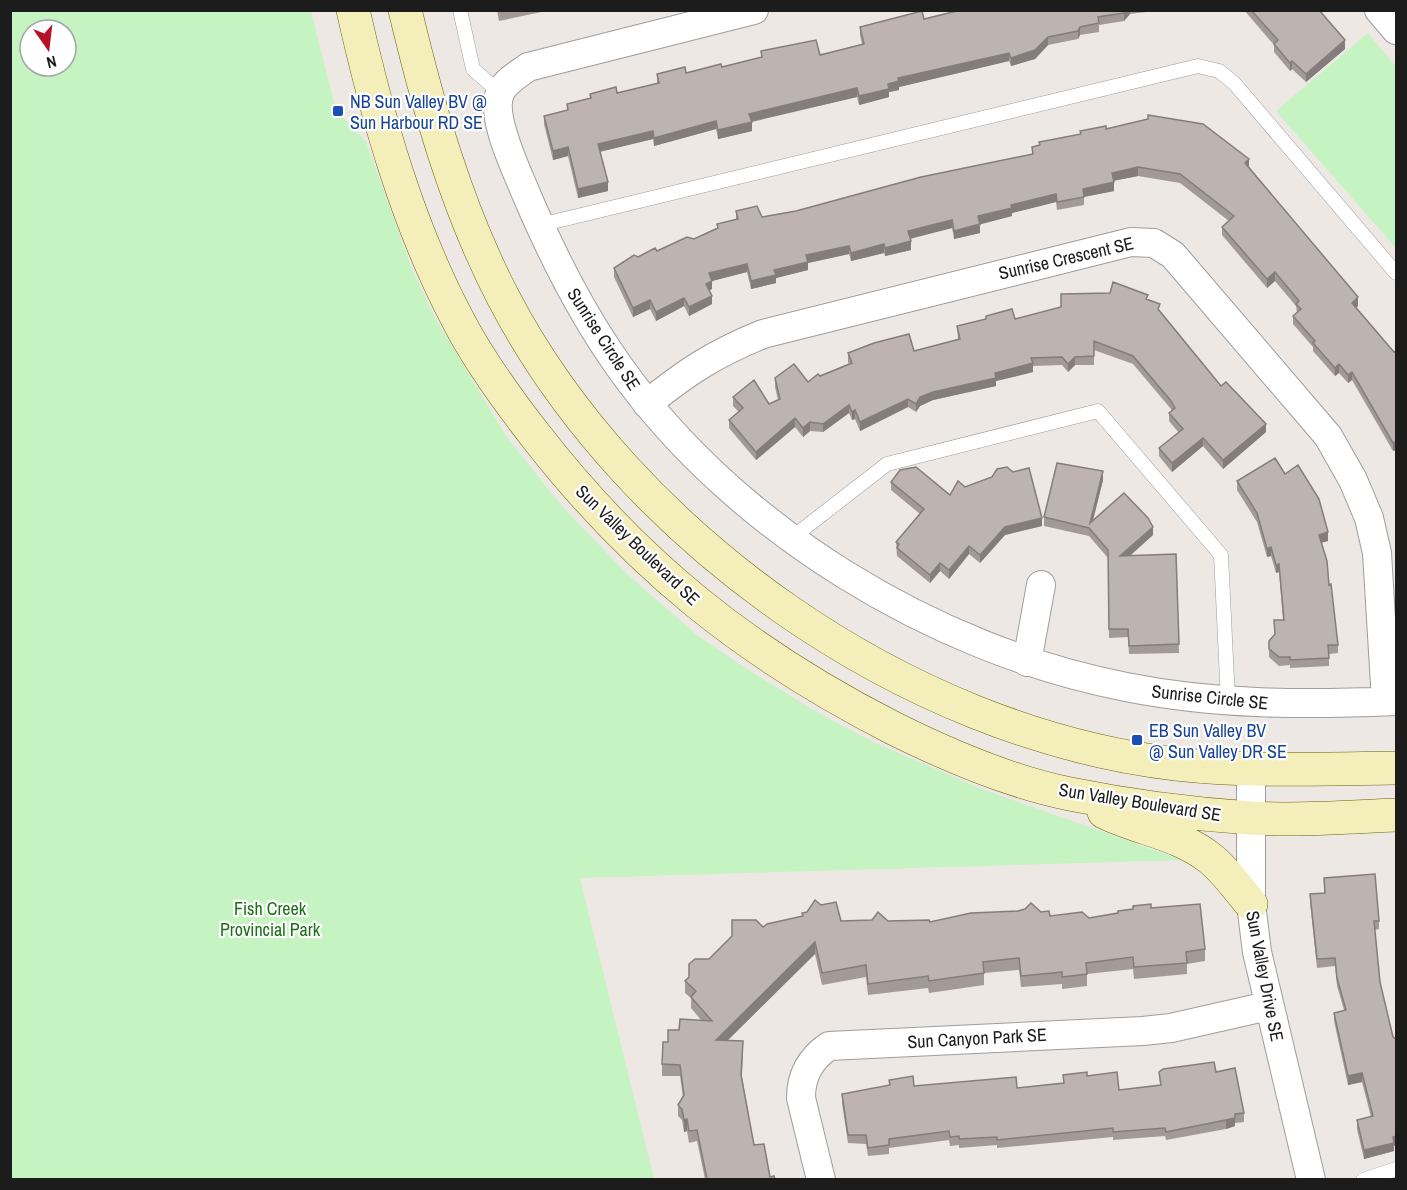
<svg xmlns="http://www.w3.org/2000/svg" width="1407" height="1190" viewBox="0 0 1407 1190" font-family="'Archivo Narrow',sans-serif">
<rect width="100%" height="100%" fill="#ede8e3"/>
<path fill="#c5f4c2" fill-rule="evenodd" d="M 10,11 L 311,11 L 336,110 L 366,142 L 413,272 L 436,320 L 506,436 L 562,506 L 627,574 L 697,635 L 736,662 L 813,710 L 871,741 L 979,788 L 1182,860 L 580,878 L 654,1179 L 11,1179 ZM 30,30 L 66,30 L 66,66 L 30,66 Z
M 1368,33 L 1396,67 L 1396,248 L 1276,111 Z"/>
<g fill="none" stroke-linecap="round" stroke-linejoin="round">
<g stroke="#9d9d9d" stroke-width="15">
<path id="lane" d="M 460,10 L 473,69 L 499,92
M 540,225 L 1198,66 L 1219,71 L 1234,83 L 1396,273
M 793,537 L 887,464 L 1098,411 L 1221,555 L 1228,701
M 1363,1180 L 1396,1169"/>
</g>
<g stroke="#9d9d9d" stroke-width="30">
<path id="street" d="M 754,10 L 528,67 C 519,74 507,80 501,91 C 488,114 518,173 527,196 C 553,257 582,315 621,369 C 735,529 934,650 1126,687 C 1216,705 1306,705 1396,701
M 1379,10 L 1396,30
M 647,404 C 688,371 714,354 763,334 L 1131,242 L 1154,243 L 1173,255 L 1328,436 L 1353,480 L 1369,518 L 1377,553 L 1386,701
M 1027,662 L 1041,585
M 1251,769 L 1251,904 L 1257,952 L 1311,1180
M 821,1180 L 801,1098 C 801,1075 810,1059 829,1046 L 1143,1031 L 1171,1028 L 1268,1006"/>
</g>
<g stroke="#68660e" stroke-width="34">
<path id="secondary" d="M 353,10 C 377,116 407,224 458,320 C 479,361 507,399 535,435 C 636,565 746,653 893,728 C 947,755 1010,782 1070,794 C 1129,806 1191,814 1251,818 C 1299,821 1348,817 1396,815
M 405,10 C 429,110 456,206 503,297 C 628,537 906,733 1176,764 C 1249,772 1323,769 1396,768
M 1104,812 C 1138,829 1181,834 1211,859 C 1226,871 1238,889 1251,904"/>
</g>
<use href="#lane" stroke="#fff" stroke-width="14"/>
<use href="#street" stroke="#fff" stroke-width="28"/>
<use href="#secondary" stroke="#f3eeba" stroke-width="33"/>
</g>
<path fill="#a39a97" d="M 497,10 L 551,10 L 499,21 Z
M 959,10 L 1146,10 L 1146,12 L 1130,14 L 1124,21 L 1099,25 L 1099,32 L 1080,35 L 1078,39 L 1048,45 L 1035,59 L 1011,66 L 1009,61 L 899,87 L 899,90 L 889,92 L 889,97 L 859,105 L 857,97 L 752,122 L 752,131 L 718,139 L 716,129 L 654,146 L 653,139 L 600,152 L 608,191 L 578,198 L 568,156 L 553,160 L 544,124 L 544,116 L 567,110 L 567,104 L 590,98 L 590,94 L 617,93 L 657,83 L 657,74 L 686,73 L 722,67 L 761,57 L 761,51 L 820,55 L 862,44 L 860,35 L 860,27 L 924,19 Z
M 1244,10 L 1319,10 L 1345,49 L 1306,82 L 1292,69 L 1290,71 L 1274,52 L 1274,45 Z
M 1106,129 L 1249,167 L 1358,306 L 1356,308 L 1394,352 L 1396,351 L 1396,450 L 1393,451 L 1352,380 L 1348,383 L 1339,373 L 1335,376 L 1313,351 L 1313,347 L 1293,324 L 1293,316 L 1297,313 L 1296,306 L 1275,281 L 1267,288 L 1222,235 L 1222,227 L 1229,221 L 1180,183 L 1138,176 L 1113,181 L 1114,191 L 1084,197 L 1084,205 L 1057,210 L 1056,202 L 1012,213 L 1012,216 L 980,224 L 980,233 L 954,239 L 952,228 L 910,239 L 911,250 L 885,256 L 884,253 L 851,261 L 849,254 L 808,263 L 808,270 L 776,278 L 776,283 L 751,289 L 747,272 L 712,281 L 712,289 L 709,291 L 712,304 L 689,316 L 684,306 L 656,321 L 650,309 L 633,317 L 614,277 L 614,268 L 638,257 L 694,239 L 717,228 L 717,224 L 736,219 L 736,211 L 762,217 L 796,211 L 1032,154 L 1032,147 L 1039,145 L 1039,142 L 1080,134 L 1080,131 Z
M 1148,300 L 1160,311 L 1221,386 L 1266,432 L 1223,469 L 1203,446 L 1172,472 L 1159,456 L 1159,448 L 1179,433 L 1169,421 L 1169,413 L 1172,411 L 1171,409 L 1133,364 L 1094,350 L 1094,365 L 1075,365 L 1068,372 L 1062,365 L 1033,366 L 1033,372 L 996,381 L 996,386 L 933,400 L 920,406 L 916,412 L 908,407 L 860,431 L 855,419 L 852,420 L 849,413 L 823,432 L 810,431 L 803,437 L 795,427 L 756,460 L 729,428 L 729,420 L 739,412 L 733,406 L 733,397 L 769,404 L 778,400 L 775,387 L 775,378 L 808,382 L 849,364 L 848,362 L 848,353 L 914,351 L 958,339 L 957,326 L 986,319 L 986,316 L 1015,319 Z
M 1103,480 L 1093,521 L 1153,535 L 1130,556 L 1176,554 L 1179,653 L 1129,654 L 1128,637 L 1109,638 L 1108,558 L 1089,536 L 1044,526 L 1044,517 Z
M 1237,481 L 1328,541 L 1321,543 L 1338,645 L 1338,653 L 1329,654 L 1329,666 L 1290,668 L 1290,665 L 1279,666 L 1269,657 L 1269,641 L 1275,634 L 1283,620 L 1279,572 L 1276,573 L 1271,556 L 1267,557 L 1257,522 L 1237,490 Z
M 891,482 L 950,495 L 965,487 L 1042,526 L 1005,535 L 980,563 L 969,554 L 949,579 L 940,571 L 930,583 L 897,556 L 896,542 L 920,514 L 891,490 Z
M 1324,878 L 1379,921 L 1379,929 L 1375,930 L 1380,982 L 1393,1037 L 1396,1039 L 1396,1145 L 1394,1146 L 1394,1151 L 1364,1159 L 1357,1129 L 1357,1120 L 1371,1117 L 1362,1082 L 1348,1085 L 1334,1021 L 1334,1013 L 1344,1010 L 1337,986 L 1335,966 L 1317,968 L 1310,902 L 1310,894 L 1324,893 Z
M 1151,908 L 1205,949 L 1205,961 L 1187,964 L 1187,974 L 1134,979 L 1133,969 L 1087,974 L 1087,986 L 1062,989 L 1062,984 L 1021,987 L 1019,970 L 984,973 L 984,985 L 929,993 L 928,988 L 868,995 L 866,977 L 822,985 L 815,954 L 727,1040 L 743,1053 L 742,1077 L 754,1145 L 770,1177 L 775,1179 L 705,1179 L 697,1141 L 689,1143 L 687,1131 L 684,1132 L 682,1120 L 678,1116 L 678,1105 L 683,1097 L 680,1076 L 662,1076 L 662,1064 L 668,1042 L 679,1030 L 701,1020 L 691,1008 L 691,998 L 685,993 L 685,981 L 709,959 L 763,927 L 802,916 L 802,913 L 841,921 L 930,922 L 1041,912 L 1050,916 L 1089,918 Z
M 1159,1072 L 1216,1072 L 1244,1113 L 1244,1122 L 1235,1123 L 1235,1126 L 1226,1129 L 1166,1140 L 1165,1136 L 1113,1140 L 1113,1137 L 997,1148 L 997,1145 L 959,1148 L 959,1145 L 950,1146 L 949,1140 L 889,1148 L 889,1154 L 868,1156 L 866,1144 L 848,1143 L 842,1103 L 842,1094 L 889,1085 L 889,1080 L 914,1086 L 1017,1088 L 1063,1083 L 1063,1075 L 1087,1076 L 1119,1090 L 1160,1085 Z"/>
<path fill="#847d7b" d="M 1126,10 L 1130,10 L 1130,14 L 1124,21 L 1124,13 Z
M 1080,27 L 1080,35 L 1078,39 L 1078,31 Z
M 1048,37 L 1048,45 L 1035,59 L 1011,66 L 1011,58 Z
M 1345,40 L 1345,49 L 1306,82 L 1306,74 Z
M 1009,53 L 1009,61 L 899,87 L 899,90 L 889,92 L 889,97 L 859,105 L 859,96 L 888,84 L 898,78 Z
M 1292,61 L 1292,69 L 1290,71 L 1290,63 Z
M 857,88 L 857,97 L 749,122 L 749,114 Z
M 716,121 L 716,129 L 654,146 L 654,138 Z
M 752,122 L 752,131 L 718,139 L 718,130 Z
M 653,131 L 653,139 L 598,152 L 598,144 Z
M 568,147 L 568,156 L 553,160 L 553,151 Z
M 1249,159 L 1249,167 L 1245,172 L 1245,163 Z
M 1138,167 L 1138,176 L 1112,181 L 1112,173 Z
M 608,182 L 608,191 L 578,198 L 578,189 Z
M 1114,182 L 1114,191 L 1083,197 L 1083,189 Z
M 1056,194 L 1056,202 L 1012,213 L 1012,216 L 978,225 L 978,216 L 1011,205 Z
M 952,220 L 952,228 L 908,239 L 908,231 Z
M 980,224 L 980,233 L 954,239 L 954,231 Z
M 911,241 L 911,250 L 885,256 L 885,248 Z
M 884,244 L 884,253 L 851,261 L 851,253 Z
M 849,246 L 849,254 L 808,263 L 808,270 L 776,278 L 776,283 L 751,289 L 751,281 L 806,255 Z
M 747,264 L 747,272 L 712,281 L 712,289 L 706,292 L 706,284 L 709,273 Z
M 1275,272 L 1275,281 L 1267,288 L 1267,279 Z
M 712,296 L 712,304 L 689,316 L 689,307 Z
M 1358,297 L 1358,306 L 1352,311 L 1352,303 Z
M 684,298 L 684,306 L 656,321 L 656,312 Z
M 650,300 L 650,309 L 633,317 L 633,308 Z
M 1075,357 L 1075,365 L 1068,372 L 1068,364 Z
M 1033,363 L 1033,372 L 996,381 L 996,386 L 933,400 L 920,406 L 916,412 L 916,404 L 920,397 L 933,392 L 995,373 Z
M 1339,364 L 1339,373 L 1335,376 L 1335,368 Z
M 1352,372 L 1352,380 L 1348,383 L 1348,375 Z
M 908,399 L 908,407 L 860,431 L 860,422 Z
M 849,405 L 849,413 L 823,432 L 823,424 Z
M 855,410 L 855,419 L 852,420 L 852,412 Z
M 795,418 L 795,427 L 756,460 L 756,452 Z
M 810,422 L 810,431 L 803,437 L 803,428 Z
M 1266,424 L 1266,432 L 1223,469 L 1223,460 Z
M 1203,438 L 1203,446 L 1172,472 L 1172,463 Z
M 1396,441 L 1396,450 L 1393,451 L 1393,443 Z
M 1103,471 L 1103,480 L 1090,531 L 1090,523 Z
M 1042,518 L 1042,526 L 1005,535 L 980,563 L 980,555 L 1005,527 Z
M 1153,527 L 1153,535 L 1120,564 L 1120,556 Z
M 1328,532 L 1328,541 L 1319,543 L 1319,535 Z
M 969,546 L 969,554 L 949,579 L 949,570 Z
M 1271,547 L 1271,556 L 1267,557 L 1267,549 Z
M 940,563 L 940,571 L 930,583 L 930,575 Z
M 1279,564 L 1279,572 L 1276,573 L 1276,565 Z
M 815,942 L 815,954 L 716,1052 L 716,1040 Z
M 1362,1073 L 1362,1082 L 1348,1085 L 1348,1076 Z
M 1235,1118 L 1235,1126 L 1226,1129 L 1226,1120 Z
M 687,1119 L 687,1131 L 684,1132 L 684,1120 Z
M 1396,1136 L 1396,1145 L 1394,1146 L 1394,1151 L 1364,1159 L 1364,1150 Z"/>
<path fill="#bdb3b0" stroke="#847d7b" stroke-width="1.5" d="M 961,10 L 1126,10 L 1124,13 L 1098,17 L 1099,23 L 1080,27 L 1078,31 L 1048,37 L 1035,50 L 1011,58 L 1009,53 L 898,78 L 899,81 L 888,84 L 889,89 L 859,96 L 857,88 L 749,114 L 752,122 L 718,130 L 716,121 L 654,138 L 653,131 L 598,144 L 608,182 L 578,189 L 568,147 L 553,151 L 544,116 L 568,110 L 567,104 L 591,98 L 590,94 L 616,87 L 617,93 L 659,83 L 657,74 L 685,67 L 686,73 L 721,64 L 722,67 L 762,57 L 761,51 L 816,40 L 820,55 L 864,44 L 860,27 L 922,11 L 924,19 Z
M 1251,10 L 1319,10 L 1345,40 L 1306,74 L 1292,61 L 1290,63 L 1274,44 L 1278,40 Z
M 1148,115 L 1203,124 L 1249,159 L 1245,163 L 1358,297 L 1352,303 L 1394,352 L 1396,351 L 1396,441 L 1393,443 L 1352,372 L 1348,375 L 1339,364 L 1335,368 L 1313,343 L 1315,341 L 1293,316 L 1301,309 L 1296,304 L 1299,301 L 1275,272 L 1267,279 L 1222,227 L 1234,216 L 1180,174 L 1138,167 L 1112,173 L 1114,182 L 1083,189 L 1084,197 L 1057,202 L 1056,194 L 1011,205 L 1012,208 L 978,216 L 980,224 L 954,231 L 952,220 L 908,231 L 911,241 L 885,248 L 884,244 L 851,253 L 849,246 L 806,255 L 808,262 L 774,270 L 776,275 L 751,281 L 747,264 L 709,273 L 712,281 L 706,284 L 712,296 L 689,307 L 684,298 L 656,312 L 650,300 L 633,308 L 614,268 L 634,255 L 638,257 L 655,248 L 657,251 L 687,237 L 694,239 L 718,228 L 717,224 L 738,219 L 736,211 L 757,206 L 762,217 L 796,211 L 921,177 L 1033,154 L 1032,147 L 1040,145 L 1039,142 L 1081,134 L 1080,131 L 1106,126 L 1106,129 L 1148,119 Z
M 1113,282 L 1148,295 L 1146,299 L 1160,304 L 1158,309 L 1221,386 L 1226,382 L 1266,424 L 1223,460 L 1203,438 L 1172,463 L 1159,448 L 1183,429 L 1169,413 L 1175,408 L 1171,401 L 1133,356 L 1094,341 L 1094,356 L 1075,357 L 1068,364 L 1062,357 L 1031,358 L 1033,363 L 995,373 L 996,378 L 933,392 L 920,397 L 916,404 L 908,399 L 860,422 L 855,410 L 852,412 L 849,405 L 823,424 L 810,422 L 803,428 L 795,418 L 756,452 L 729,420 L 743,408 L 733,397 L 754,380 L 769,404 L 780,399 L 775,378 L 794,364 L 808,382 L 818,374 L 820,376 L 852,363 L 848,353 L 874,343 L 909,334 L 914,351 L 960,339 L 957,326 L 986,319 L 986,316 L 1012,309 L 1015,319 L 1061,307 L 1061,294 L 1110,293 Z
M 1275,458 L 1285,474 L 1298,465 L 1319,499 L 1328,532 L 1319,535 L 1327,561 L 1329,585 L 1331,584 L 1338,645 L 1328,645 L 1329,658 L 1290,660 L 1290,657 L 1279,657 L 1269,649 L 1269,641 L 1275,634 L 1274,620 L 1284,620 L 1279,564 L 1276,565 L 1271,547 L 1267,549 L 1257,513 L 1237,481 Z
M 1057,463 L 1103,471 L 1090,523 L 1124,493 L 1148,518 L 1153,527 L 1120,556 L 1176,554 L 1179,644 L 1129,646 L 1128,629 L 1109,629 L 1108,550 L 1089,528 L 1044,517 Z
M 916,467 L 950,495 L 958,481 L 965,487 L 992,477 L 997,469 L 1007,467 L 1013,472 L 1029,468 L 1042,518 L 1005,527 L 980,555 L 969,546 L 949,570 L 940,563 L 930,575 L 897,548 L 899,544 L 896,542 L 924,509 L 891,482 L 900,470 Z
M 1375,874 L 1379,921 L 1374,921 L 1380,982 L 1393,1037 L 1396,1039 L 1396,1136 L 1393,1137 L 1394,1143 L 1364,1150 L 1357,1120 L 1373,1116 L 1362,1073 L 1348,1076 L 1334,1013 L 1346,1010 L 1337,978 L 1335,958 L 1317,959 L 1310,894 L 1325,893 L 1324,878 Z
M 815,900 L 821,905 L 836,902 L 841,921 L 872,920 L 878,912 L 888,921 L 929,920 L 930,922 L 971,913 L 1018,911 L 1025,909 L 1031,903 L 1041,912 L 1049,911 L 1050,916 L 1082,912 L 1089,918 L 1118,913 L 1118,911 L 1133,909 L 1133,906 L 1151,904 L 1151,908 L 1200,904 L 1205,949 L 1186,952 L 1187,963 L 1134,967 L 1133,957 L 1086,963 L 1087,974 L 1062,977 L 1062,972 L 1021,976 L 1019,958 L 983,962 L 984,973 L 929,981 L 928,976 L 868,984 L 866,965 L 822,973 L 815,942 L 716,1040 L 743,1041 L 741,1075 L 754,1145 L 764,1144 L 770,1177 L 774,1176 L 775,1179 L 707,1179 L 697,1130 L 689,1131 L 687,1119 L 684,1120 L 682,1109 L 678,1105 L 684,1095 L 680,1065 L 662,1064 L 663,1042 L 668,1042 L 668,1030 L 679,1030 L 680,1019 L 712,1021 L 691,997 L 696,991 L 685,981 L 689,977 L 689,964 L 695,959 L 709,959 L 732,936 L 732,920 L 756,920 L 763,927 L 767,924 L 803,916 L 802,913 L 807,912 Z
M 1214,1062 L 1216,1072 L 1235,1068 L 1244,1113 L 1235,1114 L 1235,1118 L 1226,1120 L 1166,1132 L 1165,1128 L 1113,1132 L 1113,1128 L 997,1140 L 997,1137 L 959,1139 L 959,1136 L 950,1137 L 949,1131 L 889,1139 L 889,1145 L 868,1148 L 866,1135 L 848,1135 L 842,1094 L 890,1085 L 889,1080 L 913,1076 L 914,1086 L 1016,1077 L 1017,1088 L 1064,1083 L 1063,1075 L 1087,1072 L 1087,1076 L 1117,1072 L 1119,1090 L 1161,1085 L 1159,1072 L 1163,1069 Z"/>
<g fill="#1a4fb4" stroke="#fff" stroke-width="2">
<rect x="332" y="105" width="12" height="12" rx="3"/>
<rect x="1131" y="734" width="12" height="12" rx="3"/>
</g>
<g text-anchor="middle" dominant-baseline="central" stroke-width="4.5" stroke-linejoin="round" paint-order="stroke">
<g font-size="18" fill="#164399" stroke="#fff" text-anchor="start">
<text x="350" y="101">NB Sun Valley BV @<tspan x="350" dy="21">Sun Harbour RD SE</tspan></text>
<text x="1149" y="730">EB Sun Valley BV<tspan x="1149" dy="21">@ Sun Valley DR SE</tspan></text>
</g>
<g font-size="18" fill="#1c1c1c" stroke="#fff">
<text transform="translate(1066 258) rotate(-13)">Sunrise Crescent SE</text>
<text transform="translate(604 339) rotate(57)">Sunrise Circle SE</text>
<text transform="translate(638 545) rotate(44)">Sun Valley Boulevard SE</text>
<text transform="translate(1210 697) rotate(6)">Sunrise Circle SE</text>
<text transform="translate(1140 802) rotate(9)">Sun Valley Boulevard SE</text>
<text transform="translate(1265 976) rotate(79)">Sun Valley Drive SE</text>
<text transform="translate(977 1038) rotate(-3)">Sun Canyon Park SE</text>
</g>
<g font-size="18" fill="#197015" stroke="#fff">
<text x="270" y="908">Fish Creek<tspan x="270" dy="21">Provincial Park</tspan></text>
</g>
</g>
<rect width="1407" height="1190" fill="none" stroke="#1c1c1c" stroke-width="24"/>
<g transform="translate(48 48) rotate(166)"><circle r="28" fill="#ffffff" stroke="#a4a4a4" stroke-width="1.5"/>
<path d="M0-4.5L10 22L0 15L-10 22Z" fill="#b71128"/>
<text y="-9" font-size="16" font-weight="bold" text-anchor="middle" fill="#1c1c1c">N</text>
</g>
</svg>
